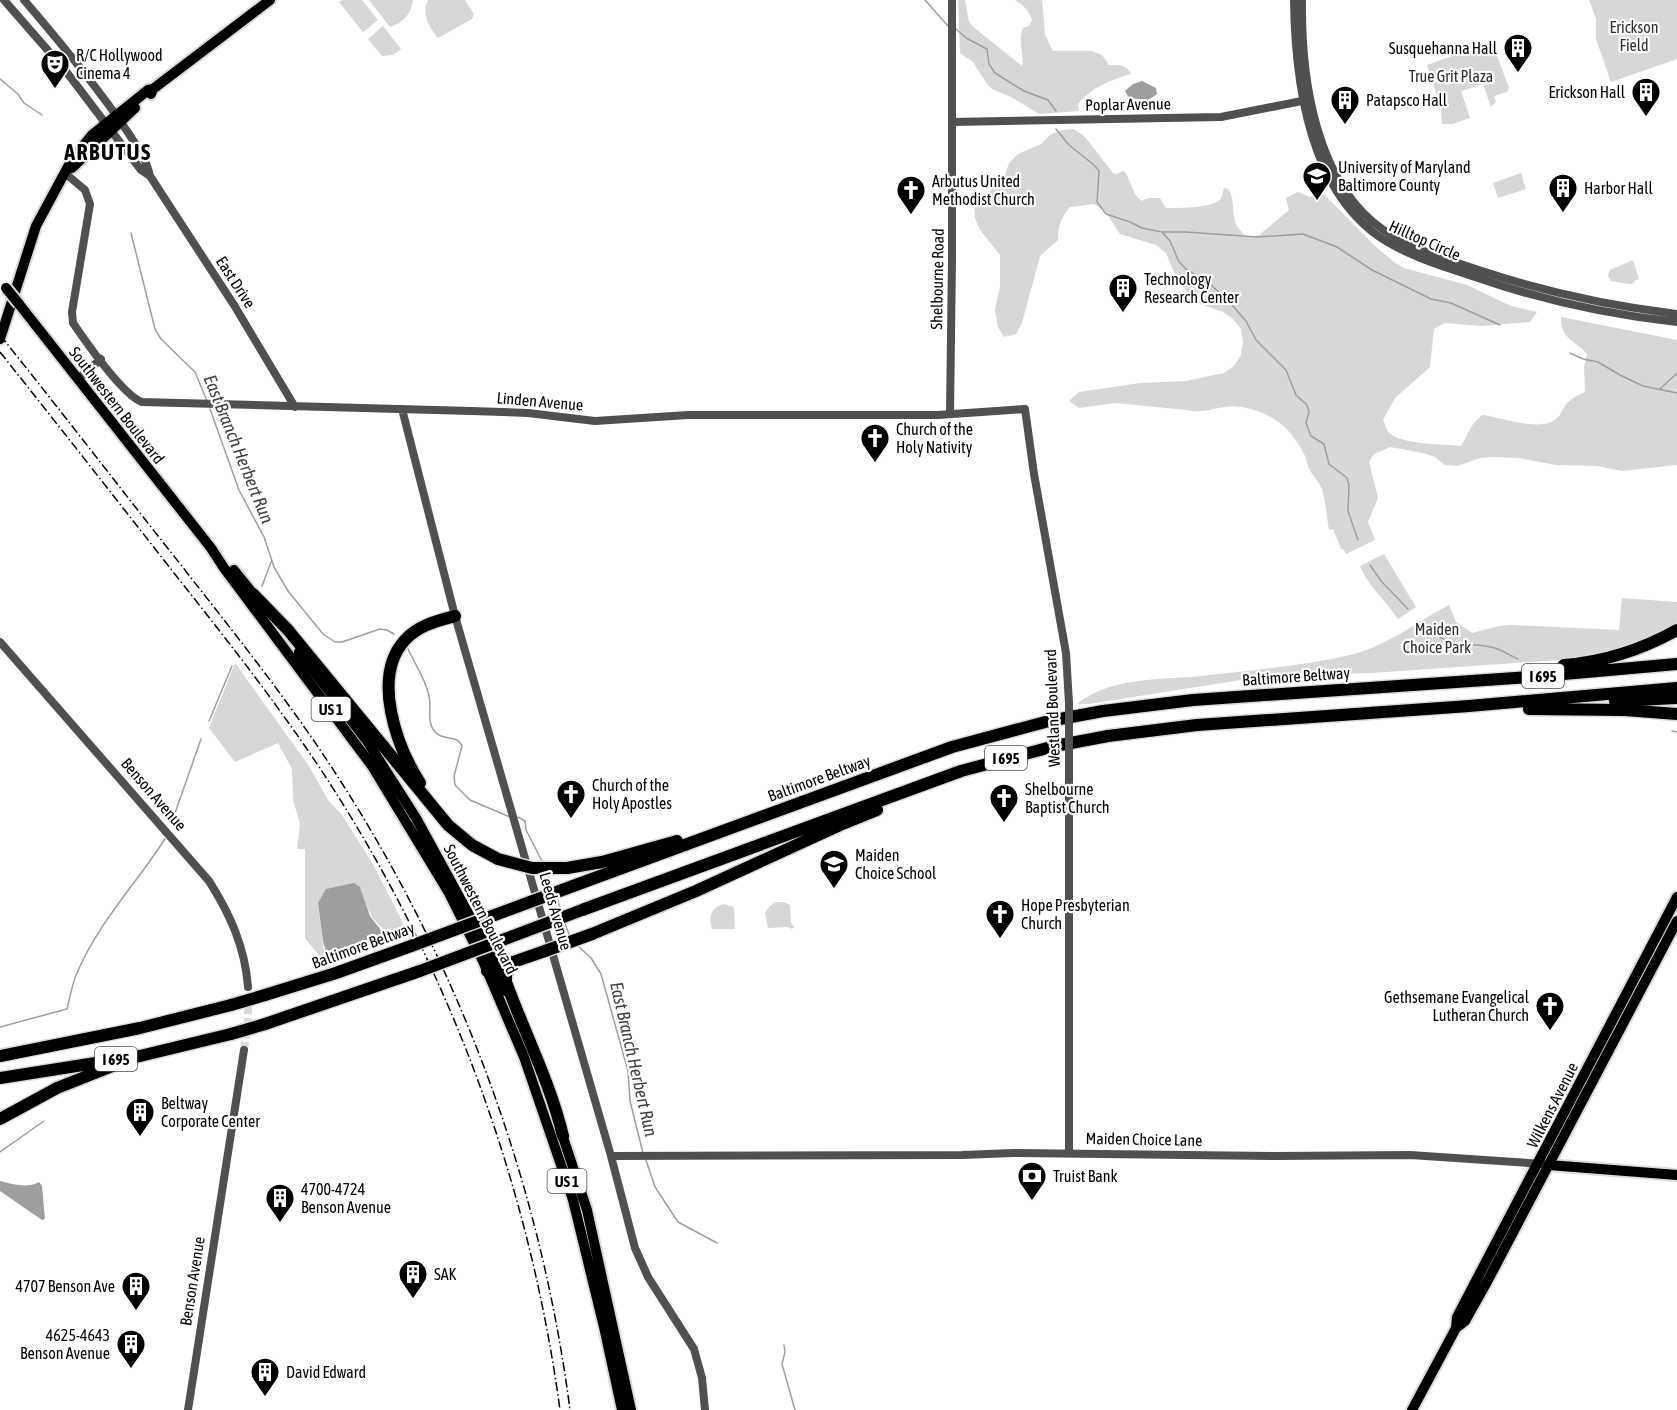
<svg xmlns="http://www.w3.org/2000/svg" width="1677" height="1410" viewBox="0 0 1677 1410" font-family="'Asap Condensed',sans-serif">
<rect width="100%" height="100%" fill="#fff"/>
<path fill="#d7d7d7" d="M 342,0 L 362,0 L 378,20 L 363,32 L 339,2 Z
M 369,0 L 413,0 C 412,13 403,23 390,27 Z
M 428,0 L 465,0 L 474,14 L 472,19 L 438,38 C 429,27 421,14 428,0 Z
M 958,0 L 965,0 L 969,21 L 972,26 L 1022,66 C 1024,54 1018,40 1023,28 L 1029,26 L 1032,20 C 1030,11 1023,5 1015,0 L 1042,0 L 1045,35 L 1053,51 L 1091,51 L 1102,55 L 1109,65 C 1119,65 1126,64 1131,74 C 1110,80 1092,87 1078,104 L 1079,111 L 1039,114 L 1011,97 L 992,89 L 987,84 L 973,62 L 960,53 Z
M 1589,0 L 1677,0 L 1677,59 L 1611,82 L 1596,39 L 1596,19 Z
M 383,26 L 401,49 L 393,55 L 382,56 L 368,39 Z
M 1492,42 L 1509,88 L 1507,92 L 1494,96 L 1496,102 L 1491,107 L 1483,84 L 1461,91 L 1470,118 L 1452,124 L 1442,124 L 1441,108 L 1427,65 Z
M 1074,129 L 1085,137 L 1113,173 L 1116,174 L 1123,171 L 1126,173 L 1135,194 L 1141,201 L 1148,198 L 1160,198 L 1166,208 C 1178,208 1209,208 1218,201 C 1223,198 1222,193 1224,188 L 1228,189 C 1239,207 1225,219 1247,237 L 1259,235 L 1289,210 L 1286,198 L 1298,192 L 1310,197 L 1322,192 L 1375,246 L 1394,262 L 1404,268 L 1467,285 L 1511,306 L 1537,312 L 1530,322 L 1481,326 L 1445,323 L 1434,329 L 1430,367 L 1395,398 L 1383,420 C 1385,424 1386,429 1389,433 C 1404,445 1442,444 1461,446 L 1473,424 L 1482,415 C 1501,417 1544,434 1558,417 C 1561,415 1561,411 1563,409 C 1568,400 1576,396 1585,392 L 1584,367 L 1587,354 C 1574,339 1561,340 1561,317 L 1677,340 L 1677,465 L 1622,471 L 1597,466 L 1556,465 L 1518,458 L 1493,457 L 1480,458 L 1457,466 L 1445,465 L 1435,457 L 1423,453 L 1390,447 L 1374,454 L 1369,462 L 1378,498 L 1368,522 L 1375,540 L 1346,554 L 1343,549 L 1341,549 L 1333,529 L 1329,530 C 1327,519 1325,498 1322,489 C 1319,482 1313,476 1309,469 C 1307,465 1307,460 1305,456 C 1292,429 1272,412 1242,407 C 1223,403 1206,415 1187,410 L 1115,403 L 1079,408 L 1069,401 L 1079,392 L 1140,383 L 1186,381 L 1224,373 L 1234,366 L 1241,355 L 1243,342 L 1241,329 L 1233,319 L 1223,312 L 1200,304 L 1191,297 L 1176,277 L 1166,253 L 1156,245 L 1120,234 L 1105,211 L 1094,204 L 1070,207 C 1061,218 1058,226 1058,240 L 1040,256 L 1022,323 L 1016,334 L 1004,337 L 998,327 L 995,310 L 1000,286 L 1000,255 L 980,230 L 975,218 L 974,202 L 997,186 L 1005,175 L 1009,163 L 1018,154 L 1041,144 L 1050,135 L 1061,130 Z
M 1521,173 L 1526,189 L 1498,198 L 1493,183 Z
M 1633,260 L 1639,279 L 1634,281 L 1635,283 L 1630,284 L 1609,281 L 1611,280 L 1608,276 L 1610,270 Z
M 1384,554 L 1416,607 L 1398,619 C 1385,599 1369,588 1360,566 Z
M 1622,598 L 1677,602 L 1677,622 L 1661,636 L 1619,650 L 1573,659 L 1372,673 L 1260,677 L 1089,704 L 1077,704 C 1110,677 1160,680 1201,676 C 1248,671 1300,666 1346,656 C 1385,648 1414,623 1449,605 L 1456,622 L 1472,633 L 1499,626 L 1512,625 L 1619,630 Z
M 235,663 L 309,766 L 328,800 L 342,815 L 373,864 L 407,931 L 396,936 C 371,924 369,912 360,887 L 318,903 L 325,963 L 305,938 L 305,849 L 297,849 L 300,824 L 293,800 L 292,769 L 278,743 L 235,762 L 209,728 Z
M 776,902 L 783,902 L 790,905 L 791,923 L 794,927 L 792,929 L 788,927 L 768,928 L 765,913 L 769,907 Z
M 724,904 L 734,907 L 735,929 L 712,929 C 708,917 711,907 724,904 Z"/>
<path fill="#9e9e9e" d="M 1142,81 L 1156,88 L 1157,94 L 1148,100 L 1129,98 L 1125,91 L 1133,84 Z
M 354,883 L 360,887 L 370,916 L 384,934 L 327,954 L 323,942 L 318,903 L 326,889 Z
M 0,1181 C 12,1184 27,1189 39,1182 L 42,1186 L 45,1219 L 42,1220 L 0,1191 Z"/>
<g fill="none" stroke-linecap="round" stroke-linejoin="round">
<path stroke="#9e9e9e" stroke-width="1.5" d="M 925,0 L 948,26
M 955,28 L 966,38 L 987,49 L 989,64 L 995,73 L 1024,91 L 1048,100 L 1056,111
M 0,79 L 18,94 L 24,103 L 42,115
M 1056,129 L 1069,145 L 1094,165 L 1099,171 L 1097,202 L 1106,214 L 1130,222 L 1142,228 L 1162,232 L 1186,232 L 1257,237 L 1303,234 L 1337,247 L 1372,270 L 1431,299 L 1451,303 L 1500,325
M 1162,232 L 1170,241 L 1179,262 L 1186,269 L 1209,283 L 1232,305 L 1246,321 L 1256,340 L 1286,370 L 1296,395 L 1307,405 L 1309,412 L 1306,423 L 1309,431 L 1311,436 L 1324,444 L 1329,464 L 1347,478 L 1349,485 L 1348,511 L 1358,540
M 131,233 L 155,329 L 161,339 L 195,372 L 207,401
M 1570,353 L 1583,359 L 1598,362 L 1620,375 L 1643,386 L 1677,393
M 1660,389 L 1677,373
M 210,409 L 239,490 L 264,537 L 274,567 L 288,591 L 323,634 L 335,642 L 342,642 L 380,629 L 387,630 L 394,634
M 1370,565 L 1381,581 L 1408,609
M 262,586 L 271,562
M 1427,624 C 1447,651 1464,641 1491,647 C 1501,649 1509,655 1518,659
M 408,649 C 415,664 426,680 429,696 C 432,708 426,722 435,732 C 442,741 457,734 462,746 L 454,776 L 455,785 L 470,800 L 510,817
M 209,721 L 232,666
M 1672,731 L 1677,732
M 518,817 L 525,821 L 526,830 L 543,863
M 173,826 L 174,816 L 201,739
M 547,873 L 553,888
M 557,898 L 561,911
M 564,921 L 570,937
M 577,945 L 591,958 L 601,974 L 628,1071 L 630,1101 L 643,1153
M 0,1027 L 67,1009 C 70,997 72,984 77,973 C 98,923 136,884 165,839
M 0,1152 L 44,1121
M 646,1160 L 655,1187 L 678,1222 L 717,1243
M 784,1345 L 785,1352 L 782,1364 L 795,1410"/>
<path stroke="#d9d9d9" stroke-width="8" stroke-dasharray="8 4" stroke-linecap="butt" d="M 244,1050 L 248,1020 L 248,987"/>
<g stroke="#dbdbdb" stroke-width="14">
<path id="major" d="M 151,94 L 153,89 L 270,0
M 72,168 L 135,108
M 19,304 L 211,548 L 224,568 L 372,766 L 449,893 L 483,961 L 524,1057 L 573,1200 L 604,1327 L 622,1410
M 0,339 L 36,226 L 71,161 L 92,135 L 148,90 L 153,89
M 234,570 L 258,600
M 299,652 L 367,741 L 416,818 L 491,955 L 505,991
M 560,1128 L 587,1210 L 631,1410
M 1549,1165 L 1677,1175
M 1456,1328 L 1465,1321 L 1488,1280 L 1677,921
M 1412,1410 L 1456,1328 L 1457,1317 L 1677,897"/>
</g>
<g stroke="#dbdbdb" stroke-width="15">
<path id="highway" d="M 253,594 L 288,630 L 448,825 L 472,845 L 498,859
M 1564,665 C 1603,662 1643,649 1677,630
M 1615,701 L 1677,698
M 1529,709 L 1625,710 L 1677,714
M 420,783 C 397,747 371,677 405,640 C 419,625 437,621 455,616
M 567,868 L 602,862 L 677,841
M 573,886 L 952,747 L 1049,721 L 1103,711 L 1193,700 L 1530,677 L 1677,664
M 582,910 L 961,771 L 1055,746 L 1108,736 L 1197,725 L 1469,706 L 1677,688
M 592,934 L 696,891 L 840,825 L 877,810
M 514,962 L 506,974 L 506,982 C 525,1034 550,1082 563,1136
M 487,971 L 545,951
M 265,995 L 336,973 L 411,946
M 265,1024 L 420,971
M 0,1056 L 140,1028 L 231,1005
M 0,1078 L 140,1056 L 231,1034
M 0,1119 L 57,1088 L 115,1065"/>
</g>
<path stroke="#505050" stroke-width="8" d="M 4,0 L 65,70 L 141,170 L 150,176 L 234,305 L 295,407
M 24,0 C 60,42 96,85 127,131 C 136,145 147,160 150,176
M 1294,0 C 1295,80 1308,189 1381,238 C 1410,257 1446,267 1478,278 C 1542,300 1610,315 1677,322
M 1302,0 C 1301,77 1315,184 1385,231 C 1413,250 1449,260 1482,271 C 1545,292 1611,306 1677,314
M 952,122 L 1221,117 L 1302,101
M 66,174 L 85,190 L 90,204 L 72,312 L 73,323 C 86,342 123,395 142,402 L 471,411 L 528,413 L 595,421 L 688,415 L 938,415 L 1025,409 L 1034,474 L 1066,653 L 1069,703
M 78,379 L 101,359
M 402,409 L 455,616 L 611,1156 L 635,1248 L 648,1277 L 694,1349 L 702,1378 L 705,1410
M 950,414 L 952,258 L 952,0
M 0,642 L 209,881 C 230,914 245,947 248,987
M 1069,1153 L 1069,767
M 611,1156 L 962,1155 L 1013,1153 L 1277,1156 L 1410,1155 L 1543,1164
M 188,1410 L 244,1050"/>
<use href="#major" stroke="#000" stroke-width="10"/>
<use href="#highway" stroke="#000" stroke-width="12"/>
<path stroke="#000" stroke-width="1.5" stroke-dasharray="9 3 1.5 3" stroke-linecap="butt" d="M 0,335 C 61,411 120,488 181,565 C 234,633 289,701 336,774 C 460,965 541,1185 570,1410
M 0,352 C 58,425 116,499 174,573 C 227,640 280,707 327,779 C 450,968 530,1187 560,1410"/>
<g stroke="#dbdbdb" stroke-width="14" stroke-linecap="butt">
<path id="major-bridge" d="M 6,288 L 19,304"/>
</g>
<g stroke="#dbdbdb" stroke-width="15" stroke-linecap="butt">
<path id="highway-bridge" d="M 498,859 L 532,868 L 567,868
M 411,946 L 573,886
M 545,951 L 592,934
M 420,971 L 582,910
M 231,1005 L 265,995
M 231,1034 L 265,1024"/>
</g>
<path stroke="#505050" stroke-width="8" d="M 1069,767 L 1069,703"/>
<use href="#major-bridge" stroke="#000" stroke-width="10"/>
<use href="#highway-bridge" stroke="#000" stroke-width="12"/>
</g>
<defs>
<g id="building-pin" transform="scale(1.5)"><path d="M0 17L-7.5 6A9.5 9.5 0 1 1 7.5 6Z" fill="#000" stroke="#fff"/><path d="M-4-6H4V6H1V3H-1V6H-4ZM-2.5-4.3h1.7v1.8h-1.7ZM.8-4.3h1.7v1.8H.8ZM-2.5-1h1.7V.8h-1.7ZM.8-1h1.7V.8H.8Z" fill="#fff"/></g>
<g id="theatre-pin" transform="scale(1.5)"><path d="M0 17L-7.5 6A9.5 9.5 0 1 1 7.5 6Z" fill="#000" stroke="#fff"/><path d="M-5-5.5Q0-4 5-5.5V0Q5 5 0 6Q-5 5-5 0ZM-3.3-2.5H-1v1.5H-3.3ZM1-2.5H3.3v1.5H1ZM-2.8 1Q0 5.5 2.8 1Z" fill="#fff"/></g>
<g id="university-pin" transform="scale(1.5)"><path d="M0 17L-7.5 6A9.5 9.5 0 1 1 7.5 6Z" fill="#000" stroke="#fff"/><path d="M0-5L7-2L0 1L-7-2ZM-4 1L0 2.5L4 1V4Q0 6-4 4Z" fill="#fff"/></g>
<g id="church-pin" transform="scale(1.5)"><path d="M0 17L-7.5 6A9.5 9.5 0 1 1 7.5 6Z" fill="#000" stroke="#fff"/><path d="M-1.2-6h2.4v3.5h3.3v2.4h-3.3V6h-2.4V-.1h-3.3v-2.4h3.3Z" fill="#fff"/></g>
<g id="school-pin" transform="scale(1.5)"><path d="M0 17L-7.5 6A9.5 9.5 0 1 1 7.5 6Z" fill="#000" stroke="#fff"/><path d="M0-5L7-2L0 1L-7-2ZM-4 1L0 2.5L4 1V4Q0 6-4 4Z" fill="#fff"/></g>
<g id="bank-pin" transform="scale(1.5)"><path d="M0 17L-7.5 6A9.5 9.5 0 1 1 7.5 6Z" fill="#000" stroke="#fff"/><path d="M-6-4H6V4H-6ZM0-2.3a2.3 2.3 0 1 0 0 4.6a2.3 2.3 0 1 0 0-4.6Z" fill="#fff"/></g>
</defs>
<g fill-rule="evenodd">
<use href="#building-pin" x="1518" y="48"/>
<use href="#theatre-pin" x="55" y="64"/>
<use href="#building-pin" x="1646" y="92"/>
<use href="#building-pin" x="1345" y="100"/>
<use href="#university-pin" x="1317" y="176"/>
<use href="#building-pin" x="1563" y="188"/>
<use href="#church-pin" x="911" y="190"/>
<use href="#building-pin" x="1123" y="288"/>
<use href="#church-pin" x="875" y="438"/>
<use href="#church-pin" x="571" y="794"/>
<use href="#church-pin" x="1004" y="798"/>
<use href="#school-pin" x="834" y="864"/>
<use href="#church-pin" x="1000" y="914"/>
<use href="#church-pin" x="1550" y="1006"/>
<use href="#building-pin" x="140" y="1112"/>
<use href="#bank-pin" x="1032" y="1176"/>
<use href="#building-pin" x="280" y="1198"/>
<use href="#building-pin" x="413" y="1274"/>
<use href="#building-pin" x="136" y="1286"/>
<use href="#building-pin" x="131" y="1344"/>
<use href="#building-pin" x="265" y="1372"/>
</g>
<g text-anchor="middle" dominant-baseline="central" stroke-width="4.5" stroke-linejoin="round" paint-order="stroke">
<g fill="#fff" stroke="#4c4c4c" stroke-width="1.5">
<rect x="1522" y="664" width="42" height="24" rx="4.5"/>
<rect x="311.5" y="697" width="39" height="24" rx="4.5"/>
<rect x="985" y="746" width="42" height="24" rx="4.5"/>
<rect x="95" y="1047" width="42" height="24" rx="4.5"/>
<rect x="547.5" y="1169" width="39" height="24" rx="4.5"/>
</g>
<g font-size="15" font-weight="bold" fill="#000">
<text x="1543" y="676">I 695</text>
<text x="331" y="709">US 1</text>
<text x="1006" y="758">I 695</text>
<text x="116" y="1059">I 695</text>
<text x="567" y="1181">US 1</text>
</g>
<g font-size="16" fill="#2e2e2e" stroke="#fff">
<text x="1634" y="27">Erickson<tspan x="1634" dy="18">Field</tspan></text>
<text x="1451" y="76">True Grit Plaza</text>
<text x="1437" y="629">Maiden<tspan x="1437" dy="18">Choice Park</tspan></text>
</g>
<g font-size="16" fill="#000" stroke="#fff" text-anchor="start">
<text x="1497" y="48" text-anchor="end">Susquehanna Hall</text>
<text x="76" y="55">R/C Hollywood<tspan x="76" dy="18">Cinema 4</tspan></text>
<text x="1625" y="92" text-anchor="end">Erickson Hall</text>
<text x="1366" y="100">Patapsco Hall</text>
<text x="1338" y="167">University of Maryland<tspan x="1338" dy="18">Baltimore County</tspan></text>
<text x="932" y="181">Arbutus United<tspan x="932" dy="18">Methodist Church</tspan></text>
<text x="1584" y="188">Harbor Hall</text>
<text x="1144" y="279">Technology<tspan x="1144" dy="18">Research Center</tspan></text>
<text x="896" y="429">Church of the<tspan x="896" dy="18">Holy Nativity</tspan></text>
<text x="592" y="785">Church of the<tspan x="592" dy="18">Holy Apostles</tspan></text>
<text x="1025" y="789">Shelbourne<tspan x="1025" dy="18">Baptist Church</tspan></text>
<text x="855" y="855">Maiden<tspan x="855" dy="18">Choice School</tspan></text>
<text x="1021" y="905">Hope Presbyterian<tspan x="1021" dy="18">Church</tspan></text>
<text x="1529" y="997" text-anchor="end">Gethsemane Evangelical<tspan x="1529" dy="18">Lutheran Church</tspan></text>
<text x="161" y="1103">Beltway<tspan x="161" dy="18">Corporate Center</tspan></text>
<text x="1053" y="1176">Truist Bank</text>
<text x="301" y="1189">4700-4724<tspan x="301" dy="18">Benson Avenue</tspan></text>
<text x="434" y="1274">SAK</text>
<text x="115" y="1286" text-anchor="end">4707 Benson Ave</text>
<text x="110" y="1335" text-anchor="end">4625-4643<tspan x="110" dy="18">Benson Avenue</tspan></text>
<text x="286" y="1372">David Edward</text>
</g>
<g font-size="16" fill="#000" stroke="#fff">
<text transform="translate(1128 104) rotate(-1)">Poplar Avenue</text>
<text transform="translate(1425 240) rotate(24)">Hilltop Circle</text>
<text transform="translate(937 279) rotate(-89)">Shelbourne Road</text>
<text transform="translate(236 282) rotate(57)">East Drive</text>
<text transform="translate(540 401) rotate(5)">Linden Avenue</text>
<text transform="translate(117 405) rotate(52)">Southwestern Boulevard</text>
<text transform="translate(1296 676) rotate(-4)">Baltimore Beltway</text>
<text transform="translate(1052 708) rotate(-92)">Westland Boulevard</text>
<text transform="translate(819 778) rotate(-20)">Baltimore Beltway</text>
<text transform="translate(154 794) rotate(49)">Benson Avenue</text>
<text transform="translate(481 909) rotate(63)">Southwestern Boulevard</text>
<text transform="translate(556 911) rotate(74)">Leeds Avenue</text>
<text transform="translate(363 945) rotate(-20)">Baltimore Beltway</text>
<text transform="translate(1552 1105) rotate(-63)">Wilkens Avenue</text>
<text transform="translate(1144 1139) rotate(1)">Maiden Choice Lane</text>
<text transform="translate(192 1281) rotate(-81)">Benson Avenue</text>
</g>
<g font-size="18" font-style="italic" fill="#3f3f3f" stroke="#fff">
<text transform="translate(239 449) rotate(68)">East Branch Herbert Run</text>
<text transform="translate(634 1059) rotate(77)">East Branch Herbert Run</text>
</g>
<g font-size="22" font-weight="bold" letter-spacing="1.5" fill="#000" stroke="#fff">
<text x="108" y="152">ARBUTUS</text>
</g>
</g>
</svg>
